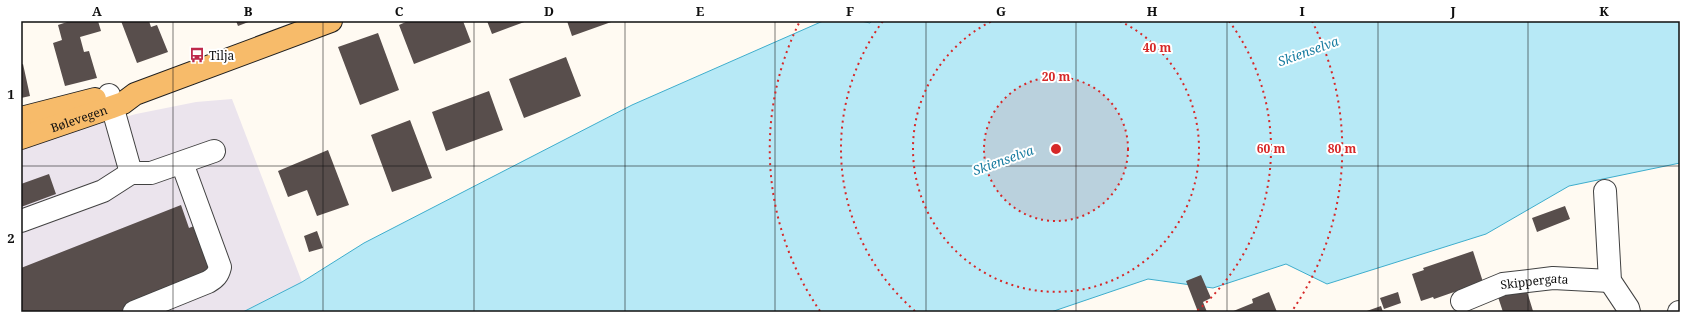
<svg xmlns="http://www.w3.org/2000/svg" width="1701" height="333" viewBox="0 0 1701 333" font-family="'Noto Serif',serif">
<rect width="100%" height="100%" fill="#fffaf2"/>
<path fill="#ebe4ed" d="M 232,99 L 302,282 L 243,312 L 21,312 L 21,145 L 136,114 L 196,102 Z"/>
<path fill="#b7e9f6" stroke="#3eadcc" d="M 823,21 L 861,21 L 870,23 L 872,21 L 1680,21 L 1680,163 L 1569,186 L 1486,234 L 1327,284 L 1286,264 L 1213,288 L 1148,279 L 1051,312 L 243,312 L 302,282 L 364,243 L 632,105 Z"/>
<path fill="#584e4c" d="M 70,21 L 98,21 L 101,31 L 80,37 L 84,52 L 89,51 L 97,78 L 65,86 L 53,43 L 62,40 L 58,25 Z
M 121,21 L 149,21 L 151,27 L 157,25 L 168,52 L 137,63 Z
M 236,21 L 251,21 L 238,26 Z
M 408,21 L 463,21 L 471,42 L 414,64 L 399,25 Z
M 487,21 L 527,21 L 492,34 Z
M 567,21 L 614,21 L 572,36 Z
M 378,33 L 399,90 L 360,105 L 338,47 Z
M 566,57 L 581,96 L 524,118 L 509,79 Z
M 23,64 L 30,96 L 21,98 L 21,65 Z
M 489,91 L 503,130 L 446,151 L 432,112 Z
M 410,120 L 432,178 L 392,192 L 371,135 Z
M 328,150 L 349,205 L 317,216 L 307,190 L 288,197 L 278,171 Z
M 49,174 L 56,194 L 21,207 L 21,184 Z
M 181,205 L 189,228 L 199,224 L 212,260 L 207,277 L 120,312 L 21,312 L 21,268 Z
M 1565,206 L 1570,219 L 1537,232 L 1532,218 Z
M 317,231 L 323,248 L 309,252 L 304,236 Z
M 1473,251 L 1483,282 L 1434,299 L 1433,297 L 1421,301 L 1412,274 L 1424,270 L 1423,268 Z
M 1201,275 L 1211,298 L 1203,302 L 1207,312 L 1198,312 L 1186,281 Z
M 1525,285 L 1533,311 L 1503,312 L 1497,294 Z
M 1269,292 L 1277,312 L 1231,312 L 1253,303 L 1252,299 Z
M 1398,292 L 1401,303 L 1384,309 L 1380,298 Z
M 1381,306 L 1383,312 L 1364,312 Z"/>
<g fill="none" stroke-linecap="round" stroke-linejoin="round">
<g stroke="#424242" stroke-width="24">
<g id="minor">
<path d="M 109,95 L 131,173"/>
<path d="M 1605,191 L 1610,281 L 1628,308 L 1629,312"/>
<path d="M 21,221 L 103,191 L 131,173 L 151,173 L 214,151"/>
<path id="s1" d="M 1462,301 L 1503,284 L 1553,278 L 1610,281"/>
<path d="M 134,312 L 208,282 C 215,278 218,275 220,267 L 182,163"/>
<path d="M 1679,312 L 1680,312"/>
</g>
</g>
<g stroke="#202020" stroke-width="24">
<g id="major">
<path d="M 21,118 L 95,99"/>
<path id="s2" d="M 21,138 L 112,107 L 123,103 L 135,94 L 331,21"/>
</g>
</g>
<use href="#minor" stroke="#fff" stroke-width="22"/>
<use href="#major" stroke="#f7bb6a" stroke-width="22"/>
</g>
<path fill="none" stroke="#0f0f0f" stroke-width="1" stroke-opacity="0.55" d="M 173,21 L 173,312M 323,21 L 323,312M 474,21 L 474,312M 625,21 L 625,312M 775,21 L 775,312M 926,21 L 926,312M 1076,21 L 1076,312M 1227,21 L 1227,312M 1378,21 L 1378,312M 1528,21 L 1528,312M 21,166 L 1680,166"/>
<circle cx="1056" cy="149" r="72" fill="#d62828" fill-opacity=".12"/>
<g fill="none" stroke="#d62828" stroke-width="2" stroke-dasharray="2 4">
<circle cx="1056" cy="149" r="72"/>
<path d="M1120 21A143 143 0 1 1 992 21"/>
<path d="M915 311A215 215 0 0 1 883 21M1229 21A215 215 0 0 1 1197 311"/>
<path d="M820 311A286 286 0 0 1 800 21M1312 21A286 286 0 0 1 1292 311"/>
</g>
<defs>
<g id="bus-bare" transform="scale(1.2)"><path d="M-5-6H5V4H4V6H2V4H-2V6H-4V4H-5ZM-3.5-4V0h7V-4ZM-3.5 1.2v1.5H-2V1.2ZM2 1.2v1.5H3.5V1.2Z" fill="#be284a" stroke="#fff" stroke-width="2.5" paint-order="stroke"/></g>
</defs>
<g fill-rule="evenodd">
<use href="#bus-bare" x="197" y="55"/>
</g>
<g text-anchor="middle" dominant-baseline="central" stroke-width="4" stroke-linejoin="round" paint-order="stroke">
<g font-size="12" fill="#0f0f0f" stroke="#fff" text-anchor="start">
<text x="209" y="55">Tilja</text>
</g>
<g font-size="12" fill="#0f0f0f" stroke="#fff">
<text stroke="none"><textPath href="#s2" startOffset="61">Bølevegen</textPath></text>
<text stroke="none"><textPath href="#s1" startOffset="76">Skippergata</textPath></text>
</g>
<g font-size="13" font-style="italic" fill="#197da1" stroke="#fff">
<text transform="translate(1308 51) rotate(-20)">Skienselva</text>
<text transform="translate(1003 160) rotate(-20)">Skienselva</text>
</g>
</g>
<circle cx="1056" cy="149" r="6" fill="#d62828" stroke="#fff" stroke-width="2"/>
<g font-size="12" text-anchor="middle" font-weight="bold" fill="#d62828" stroke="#fff" stroke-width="4" stroke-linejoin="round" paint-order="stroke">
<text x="1157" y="52">40 m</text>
<text x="1056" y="81">20 m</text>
<text x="1271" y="153">60 m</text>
<text x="1342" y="153">80 m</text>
</g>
<rect width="1701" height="333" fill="none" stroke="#ffffff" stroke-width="44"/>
<rect x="22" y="22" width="1657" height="289" fill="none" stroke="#0f0f0f" stroke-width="1.5"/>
<g font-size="13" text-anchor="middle" font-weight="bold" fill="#0f0f0f">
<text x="97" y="16">A</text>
<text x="248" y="16">B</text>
<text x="399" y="16">C</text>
<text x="549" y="16">D</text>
<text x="700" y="16">E</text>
<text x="850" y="16">F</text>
<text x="1001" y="16">G</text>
<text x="1152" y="16">H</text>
<text x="1302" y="16">I</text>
<text x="1453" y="16">J</text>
<text x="1604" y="16">K</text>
<text x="11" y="99">1</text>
<text x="11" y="243">2</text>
</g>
</svg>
